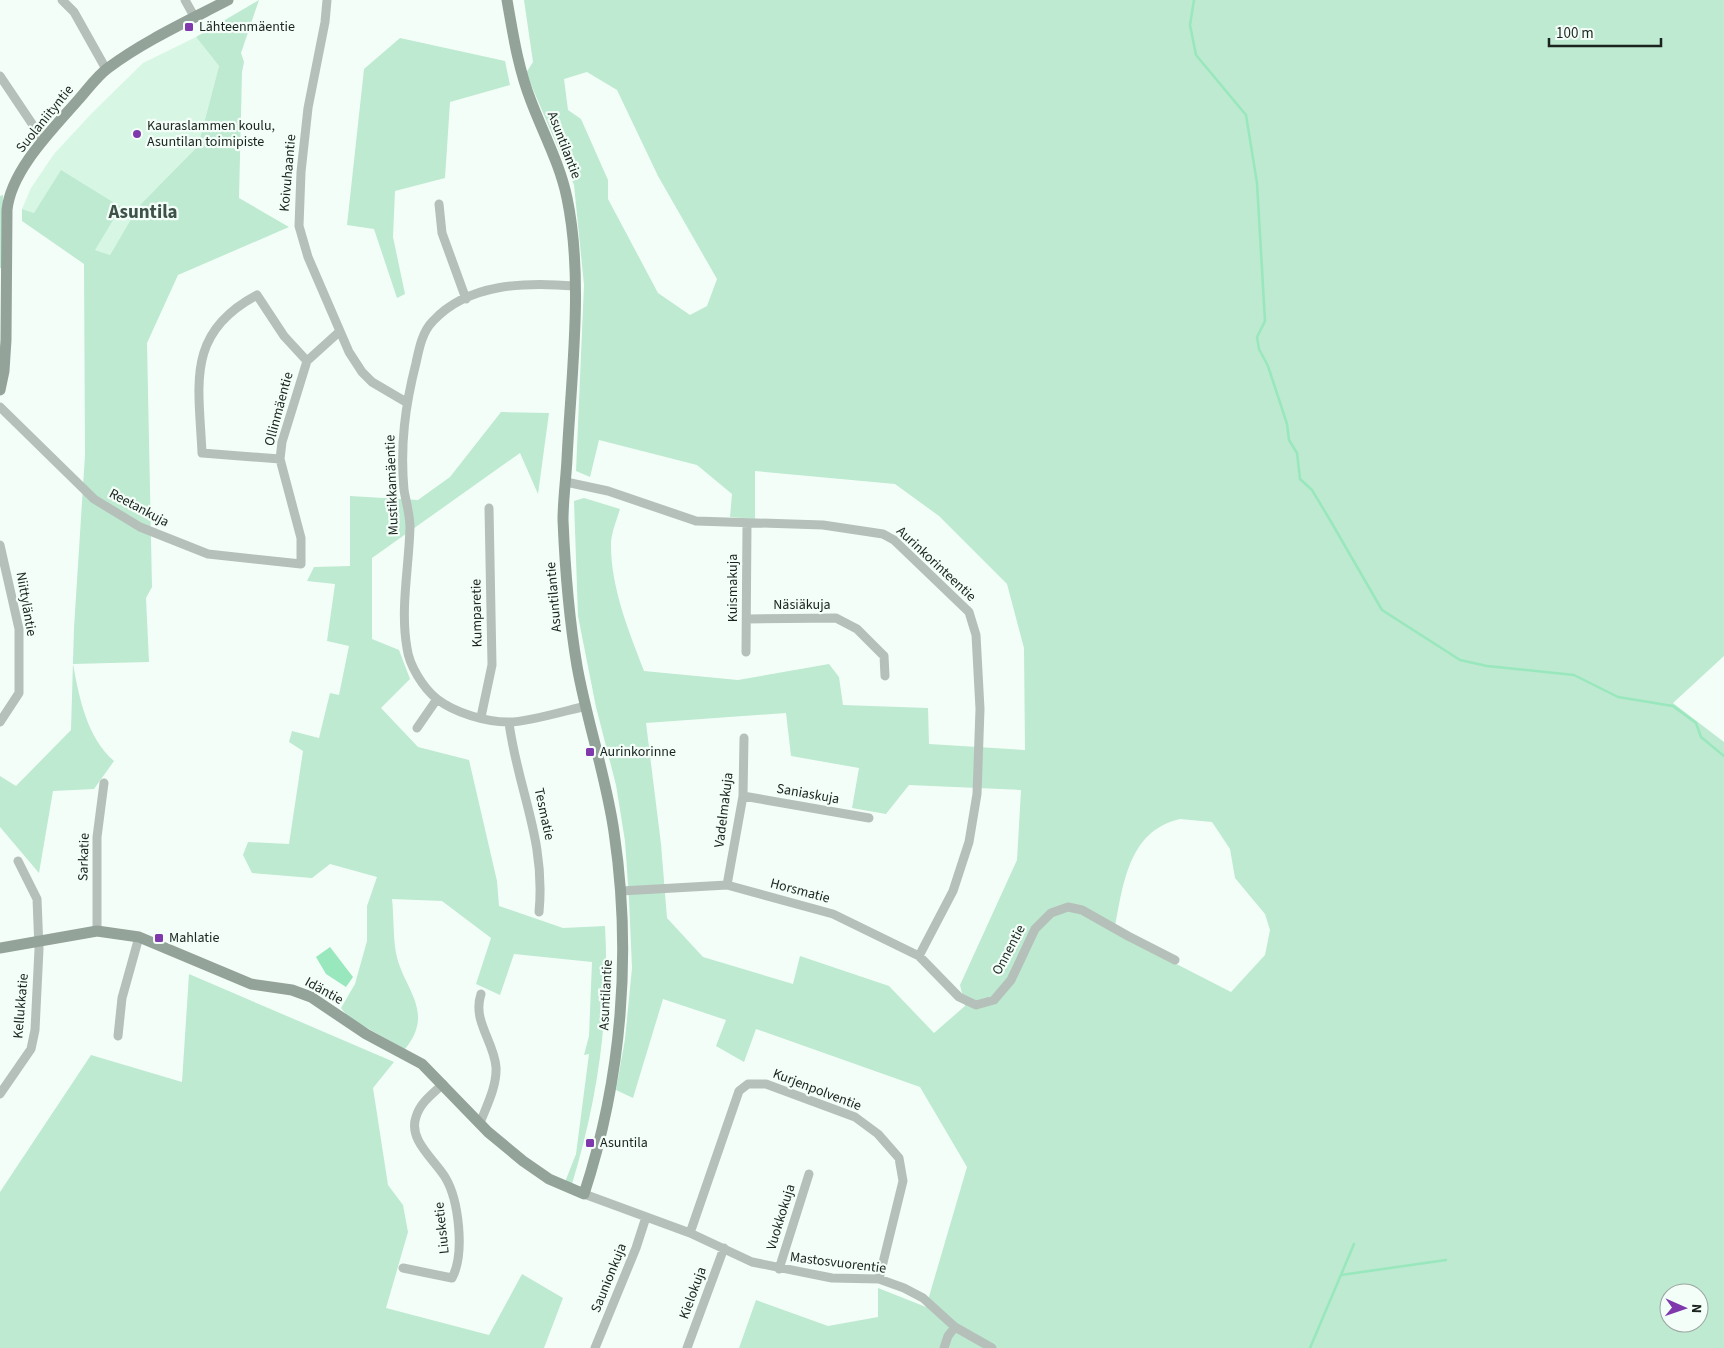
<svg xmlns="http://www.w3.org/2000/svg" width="1724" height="1348" viewBox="0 0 1724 1348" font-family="'Source Sans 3',sans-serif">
<rect width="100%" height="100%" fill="#f4fef8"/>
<path fill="#d7f7e4" d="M 196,37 L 219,66 L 198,146 L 138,207 L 110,255 L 95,250 L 34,213 L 22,209 L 31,188 L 54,154 L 92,113 L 143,63 Z"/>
<path fill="#bdead0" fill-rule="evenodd" d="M 259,0 L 241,53 L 244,62 L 242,72 L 239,198 L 289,227 L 178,275 L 147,343 L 152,587 L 146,598 L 149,662 L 73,664 C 79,697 87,738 114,761 L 94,789 L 53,791 L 39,873 L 0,827 L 0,776 L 16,786 L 71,730 L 74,628 L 85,455 L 84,264 L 22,221 L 22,209 L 34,213 L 61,170 L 121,207 L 95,250 L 110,255 L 138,207 L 198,146 L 219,66 L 196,37 Z
M 524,0 L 1724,0 L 1724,656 L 1673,703 L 1724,742 L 1724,1348 L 739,1348 L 756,1300 L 828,1326 L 878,1317 L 878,1288 L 926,1307 L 967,1167 L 920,1087 L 756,1029 L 744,1062 L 716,1046 L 726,1020 L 663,999 L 633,1098 L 616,1090 L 625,1039 L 632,968 L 629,899 L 625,841 L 616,785 L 596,707 L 578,616 L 574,501 L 584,498 L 620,509 C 617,519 612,531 611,542 C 610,586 629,632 644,671 L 738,680 L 829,664 L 839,677 L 843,705 L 928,708 L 929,744 L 1025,750 L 1024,648 L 1007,584 L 939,516 L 895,484 L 755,471 L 755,519 L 730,517 L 732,494 L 697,465 L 599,440 L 590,477 L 576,471 L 584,285 L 574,185 L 526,73 L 533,62 ZM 587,72 L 617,90 L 658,176 L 717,279 L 707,306 L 690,315 L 658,293 L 608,199 L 608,180 L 581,119 L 568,110 L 564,79 ZM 786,713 L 791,756 L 859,768 L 852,808 L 886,814 L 909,785 L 1021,790 L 1017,860 L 960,985 L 965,1006 L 934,1033 L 889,986 L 800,956 L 793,984 L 703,957 L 667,918 L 661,844 L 646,723 ZM 1180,819 L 1212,822 L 1230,849 L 1235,878 L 1265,914 L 1270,930 L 1265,955 L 1231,992 L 1114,932 C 1123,887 1127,831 1180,819 ZM 1669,1293 L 1699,1293 L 1699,1323 L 1669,1323 Z
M 400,38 L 505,61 L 510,85 L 450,102 L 445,178 L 395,191 L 393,237 L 405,294 L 397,298 L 374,229 L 347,225 L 364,69 Z
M 3,195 L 2,268 L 0,268 L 0,196 Z
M 501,412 L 549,413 L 538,494 L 520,453 L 372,558 L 372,639 L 399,650 L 410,679 L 381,708 L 418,747 L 469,760 L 497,881 L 499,906 L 563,928 L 605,926 C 610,1014 598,1099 572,1184 L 565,1182 L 576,1154 L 589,1054 L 584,1055 L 589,1036 L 592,962 L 514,954 L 500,995 L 476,984 L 491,938 L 442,901 L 392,899 C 394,917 393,936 396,953 C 403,989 436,1011 405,1049 L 349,1018 L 341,1008 L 355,984 L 367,941 L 367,906 L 377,877 L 330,864 L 312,878 L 252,873 L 243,855 L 248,842 L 289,844 L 303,751 L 289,742 L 292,731 L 319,738 L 330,693 L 339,695 L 349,646 L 327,641 L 335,584 L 307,581 L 314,567 L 350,566 L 350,496 L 418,500 L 450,477 Z
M 189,974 L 394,1062 L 373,1088 L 388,1185 L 403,1205 L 408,1232 L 386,1308 L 489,1335 L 522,1274 L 563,1298 L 544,1348 L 0,1348 L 0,1192 L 91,1055 L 182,1082 Z"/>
<path fill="#99e7bd" d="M 330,947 L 353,977 L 346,987 L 326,974 L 316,957 Z"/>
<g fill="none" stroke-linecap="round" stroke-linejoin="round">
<path stroke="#99e7bd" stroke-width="2.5" d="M 1194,0 L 1190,25 L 1196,55 L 1246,115 L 1257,183 L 1265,321 L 1257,337 L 1259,349 L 1268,366 L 1287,424 L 1289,440 L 1297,453 L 1300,479 L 1312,490 L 1330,520 L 1382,610 L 1460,660 L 1487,666 L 1574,675 L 1618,697 L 1673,706 L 1696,723 L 1701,737 L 1724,756
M 1341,1275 L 1446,1260
M 1310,1348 L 1354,1244"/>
<path stroke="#b6c0ba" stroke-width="9" d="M 62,0 L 74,12 L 106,69
M 185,0 L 195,18
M 327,0 L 325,22 L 308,108 L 301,172 L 299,226 L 308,257 L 349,352 L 362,372 L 372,382 L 406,402
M 0,76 L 43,140
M 439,204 L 442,233 L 466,299
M 574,286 C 526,282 468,283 433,321 C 422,332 419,349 416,363 C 405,406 400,445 404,490 C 406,502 410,515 410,527 C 409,567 400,609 407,648 C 409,665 423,688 437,699 C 455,713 486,722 508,722 C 525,723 568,710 586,706
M 0,407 L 94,499 L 140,527 L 208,554 L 301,564 L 301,538 L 280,459 L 282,442 L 307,361 L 339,332
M 280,459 L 202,453 C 199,385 185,333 257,295 L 284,336 L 307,361
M 566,482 L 608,491 L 696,521 L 823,525 L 883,534 L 894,540 L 969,612 L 976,635 L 980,709 L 977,794 L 969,842 L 953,891 L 919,956
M 0,545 L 19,629 L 19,693 L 0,722
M 747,619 L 836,618 L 857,629 L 884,656 L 885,676
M 746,652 L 747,524
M 481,717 L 492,665 L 489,508
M 509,723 C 518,790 546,840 539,912
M 417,728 L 437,699
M 743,796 L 869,818
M 727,885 L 743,796 L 744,738
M 621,891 L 727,885 L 833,914 L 919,956 L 959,997 L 976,1005 L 994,1000 L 1011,980 L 1035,929 L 1051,913 L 1068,907 L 1082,910 L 1128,936 L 1175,960
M 97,931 L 97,837 L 104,783
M 118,1036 L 122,998 L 139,937
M 0,1094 L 31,1049 L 35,1030 L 39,949 L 37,899 L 18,861
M 480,1123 C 487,1105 497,1086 496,1067 C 494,1041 472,1021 481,994
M 584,1194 L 690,1233 L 752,1262 L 832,1278 L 879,1279 L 904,1288 L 923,1298 L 955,1327 L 992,1348
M 690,1233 L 739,1091 L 748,1084 L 766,1084 L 855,1117 L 878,1134 L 899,1158 L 903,1181 L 879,1279
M 403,1268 L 452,1278 C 465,1254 459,1200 445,1177 C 434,1159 408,1140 416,1117 C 420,1103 432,1094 443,1084
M 779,1269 L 809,1174
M 595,1348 L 636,1248 L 646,1217
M 687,1348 L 724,1248
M 944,1348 L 948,1336 L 955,1327"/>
<path stroke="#94a39a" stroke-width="11" d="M 0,390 L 4,371 L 6,340 L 7,210 C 11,170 53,129 79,99 C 88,89 97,76 108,68 C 144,41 188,21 228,0
M 0,948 L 97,931 L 139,937 L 251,984 L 292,990 L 311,997 L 366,1034 L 422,1064 L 488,1132 L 523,1161 L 549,1179 L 584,1194 C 622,1078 632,953 614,832 C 606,776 587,722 577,666 C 569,618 565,569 563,520 C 563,500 566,479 567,459 C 571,377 584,279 567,198 C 560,164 543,133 531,101 C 518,68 513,34 507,0"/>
</g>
<g fill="#8039ac" stroke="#f4fef8" stroke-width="2">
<rect x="184" y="22" width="10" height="10" rx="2.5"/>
<circle cx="137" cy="134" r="5"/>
<rect x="585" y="747" width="10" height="10" rx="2.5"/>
<rect x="154" y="933" width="10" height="10" rx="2.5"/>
<rect x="585" y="1138" width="10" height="10" rx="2.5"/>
</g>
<g text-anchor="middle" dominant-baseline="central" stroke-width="4.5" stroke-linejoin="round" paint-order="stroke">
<g font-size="14" fill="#1a231e" stroke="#f4fef8" text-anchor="start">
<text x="199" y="27">Lähteenmäentie</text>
<text x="147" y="126">Kauraslammen koulu,<tspan x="147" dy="16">Asuntilan toimipiste</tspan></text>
<text x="600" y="752">Aurinkorinne</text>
<text x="169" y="938">Mahlatie</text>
<text x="600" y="1143">Asuntila</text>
</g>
<g font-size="14" fill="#1a231e" stroke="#f4fef8">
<text transform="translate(45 119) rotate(-51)">Suolaniityntie</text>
<text transform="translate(564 145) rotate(69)">Asuntilantie</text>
<text transform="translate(288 173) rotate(-85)">Koivuhaantie</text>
<text transform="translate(279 409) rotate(-75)">Ollinmäentie</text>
<text transform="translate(392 485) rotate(-92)">Mustikkamäentie</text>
<text transform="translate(139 508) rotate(28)">Reetankuja</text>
<text transform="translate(936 564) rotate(43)">Aurinkorinteentie</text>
<text transform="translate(733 588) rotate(-90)">Kuismakuja</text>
<text transform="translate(554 597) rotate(-95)">Asuntilantie</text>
<text transform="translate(26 604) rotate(80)">Niittyläntie</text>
<text x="802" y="605">Näsiäkuja</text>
<text transform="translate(477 613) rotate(-91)">Kumparetie</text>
<text transform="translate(808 794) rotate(10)">Saniaskuja</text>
<text transform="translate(724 810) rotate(-83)">Vadelmakuja</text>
<text transform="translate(544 814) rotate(78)">Tesmatie</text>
<text transform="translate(84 857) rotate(-88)">Sarkatie</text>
<text transform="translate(800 891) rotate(15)">Horsmatie</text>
<text transform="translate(1009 950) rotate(-62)">Onnentie</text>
<text transform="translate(324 991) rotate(29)">Idäntie</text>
<text transform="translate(606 995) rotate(-87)">Asuntilantie</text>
<text transform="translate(21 1006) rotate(-85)">Kellukkatie</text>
<text transform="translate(817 1090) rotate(21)">Kurjenpolventie</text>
<text transform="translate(781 1217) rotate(-73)">Vuokkokuja</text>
<text transform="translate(442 1228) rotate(-96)">Liusketie</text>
<text transform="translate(838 1263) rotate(7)">Mastosvuorentie</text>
<text transform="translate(609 1278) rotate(-68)">Saunionkuja</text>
<text transform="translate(693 1293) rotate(-70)">Kielokuja</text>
</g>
<g font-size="19" font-weight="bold" fill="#3e5247" stroke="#f4fef8">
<text x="143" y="212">Asuntila</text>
</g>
</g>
<g transform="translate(1684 1308) rotate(92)"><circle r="24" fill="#f4fef8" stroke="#9da6a1"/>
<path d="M0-4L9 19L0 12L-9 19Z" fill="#8039ac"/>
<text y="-8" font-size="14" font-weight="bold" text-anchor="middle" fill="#1a231e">N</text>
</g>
<path d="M1549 38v8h112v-8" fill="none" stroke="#1a231e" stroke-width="2.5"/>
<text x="1556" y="38" font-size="15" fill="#1a231e" stroke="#f4fef8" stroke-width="4" paint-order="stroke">100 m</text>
</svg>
